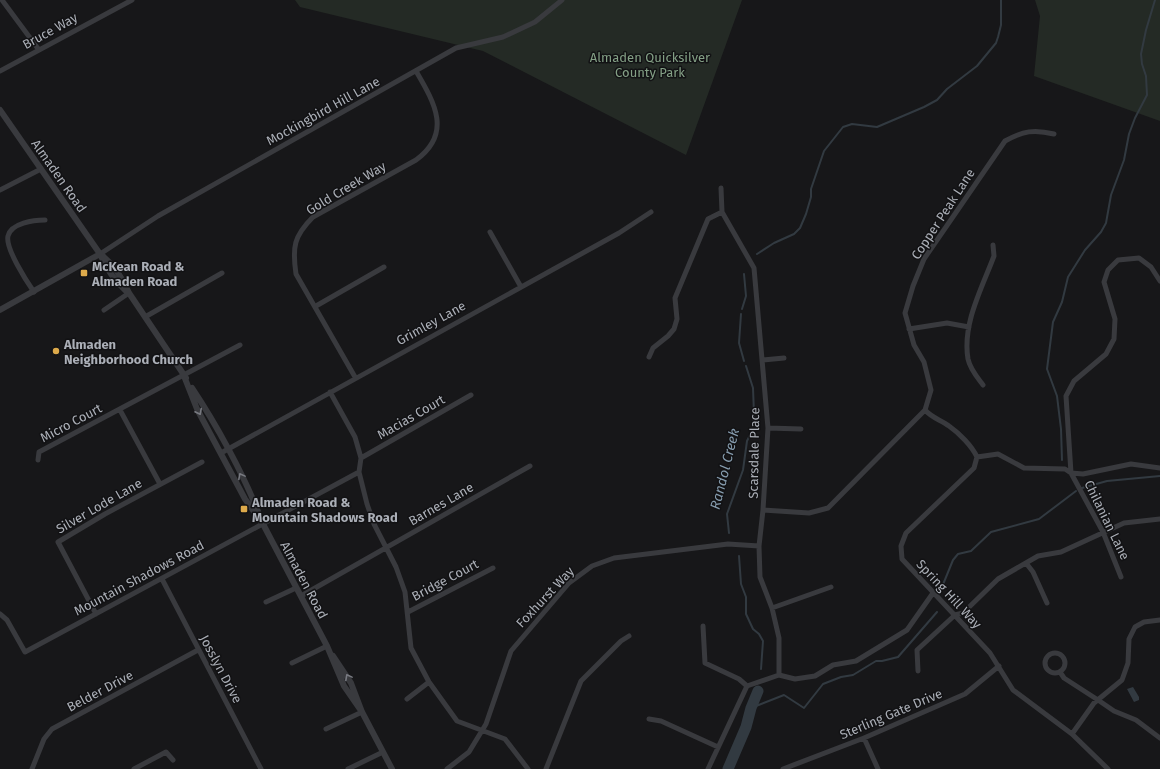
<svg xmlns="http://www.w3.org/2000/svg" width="1160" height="769" viewBox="0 0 1160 769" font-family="'Fira Sans',sans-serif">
<rect width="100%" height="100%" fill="#171719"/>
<path fill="#242a25" d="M 295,0 L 742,0 L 686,155 L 483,51 L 300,7 Z
M 1035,0 L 1160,0 L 1160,121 L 1034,76 L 1040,16 Z"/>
<path fill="#323a41" d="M 1133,687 L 1139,697 L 1139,700 L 1134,702 L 1127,689 Z"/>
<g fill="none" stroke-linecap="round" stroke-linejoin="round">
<path stroke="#323a41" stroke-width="2" d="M 757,254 L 774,243 L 794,234 L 800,228 L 806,214 L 811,197 L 811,189 L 824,151 L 843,127 L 852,124 L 877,127 L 924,107 L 937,100 L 947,89 L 977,66 L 996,43 L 998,37 L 1001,25 L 1001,0
M 742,309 L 746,296 L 744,274
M 741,314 L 739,343 L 744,361
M 1062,460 L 1061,429 L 1057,396 L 1047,369 L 1053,322 L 1062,302 L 1068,277 L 1085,250 L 1101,232 L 1106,223 L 1111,195 L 1124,160 L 1129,134 L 1135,118 L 1147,95 L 1146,76 L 1142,64 L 1141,54 L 1146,30 L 1155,0
M 1082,488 L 1107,481 L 1160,476
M 729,533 L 727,514 L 743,470 L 747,441 L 752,431 L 754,414 L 753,388 L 746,366
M 739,556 L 741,584 L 746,597 L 746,614 L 753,629 L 759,634 L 763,641 L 761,669
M 942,587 L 953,560 L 958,554 L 971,551 L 991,532 L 1039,519 L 1076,491
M 751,708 L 784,695 L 804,708 L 823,684 L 841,677 L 853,675 L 876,661 L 882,661 L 898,657 L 937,612"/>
<path stroke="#323a41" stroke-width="11" d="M 728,769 L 746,727 L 751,708 L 758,691"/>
<path stroke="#393a3e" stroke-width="5" d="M 2,0 L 39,50
M 0,71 L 132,0
M 721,188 L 722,212 L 754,268 L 768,428 L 763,510 L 759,546 L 760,577 L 772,608 L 779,638 L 779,675
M 0,190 L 41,169
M 490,232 L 521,287
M 100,254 L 158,216 L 456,48 L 503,37 L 535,22 L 562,0
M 34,292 C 27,282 5,248 8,236 C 11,223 34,220 45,220
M 316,306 L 384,267
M 104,310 L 129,293
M 145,317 L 222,273
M 909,329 L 947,323 L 969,327
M 649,357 L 653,348 L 668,336 L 674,329 L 677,319 L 675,298 L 708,219 L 722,212
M 763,360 L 784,358
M 355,377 L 296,274 C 292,247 294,236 313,217 L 416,160 C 453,133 434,102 416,71
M 983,385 C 977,377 970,369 968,359 C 962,324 982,288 994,256 L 993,245
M 330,392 L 355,437 L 361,458 L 359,472 L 367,504 L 374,524 L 396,567 L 405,592 L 411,648 L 429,682 L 457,721 L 505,739 L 528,769
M 120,410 L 160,484
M 925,410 C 932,418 941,420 949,426 C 959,433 972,446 977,457 L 974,468 L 906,533 L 901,546 L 902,559 L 990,653 L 1013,690 L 1072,734 L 1108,769
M 768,428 L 801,429
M 221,453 L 619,233 L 651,212
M 977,457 L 998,454 L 1024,468 L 1065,469 L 1071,473 L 1083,474 L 1131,464 L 1160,468
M 361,458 L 471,395
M 38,460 L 39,452 L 240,345
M 763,510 L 809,513 L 828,508 L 925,410 L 931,390 L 924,362 L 914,345 L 905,313 L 913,286 L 924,259 L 1005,141 C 1023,131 1034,129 1054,134
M 1026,563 L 1033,572 L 1047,603
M 1121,577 L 1103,532 L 1071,473 L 1066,396 L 1074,381 L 1106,354 L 1114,339 L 1115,319 L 1104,282 L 1108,270 L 1118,260 L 1139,258 L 1151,267 L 1160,281
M 162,579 L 261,769
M 301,596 L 530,466
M 266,602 L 296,588
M 772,608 L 831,587
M 408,612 L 493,568
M 0,614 L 7,620 L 25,652 L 359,472
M 96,614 L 58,542 L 105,514 L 202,462
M 703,626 L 705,663 L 739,679 L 747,686
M1045 663a10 10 0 1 1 20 0a10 10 0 1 1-20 0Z
M 292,663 L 327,646
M 918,671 L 917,650 L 955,615 L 963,613 L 998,579 L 1038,556 L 1061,552 L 1124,523 L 1160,519
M 1060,672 L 1064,678 L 1098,700 L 1114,711 L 1136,720 L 1160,738
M 407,699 L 429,682
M 649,719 L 661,721 L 718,747
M 326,729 L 362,712
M 1072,734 L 1094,703 L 1122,680 L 1128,663 L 1129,639 L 1135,627 L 1144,622 L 1160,620
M 864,738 L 878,769
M 32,769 L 44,739 L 52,729 L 198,650
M 134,769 L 166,752 L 173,760
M 348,769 L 383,752
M 447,769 L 469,752 L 486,724 L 511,651 L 569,583 L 592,566 L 614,558 L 728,544 L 759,546
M 546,769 L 581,681 L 621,641 L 629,636
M 708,769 L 747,686 L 779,675 L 795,679 L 815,676 L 833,665 L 856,661 L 907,630 L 933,593
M 783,769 L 864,738 L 965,694 L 999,666"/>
<path stroke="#393a3e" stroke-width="6" d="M 0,110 L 100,254 C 106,269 115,281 127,292
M 100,254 C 114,264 122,277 129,293 L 186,378
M 0,310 L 100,254
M 184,376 L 197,409 L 245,499 L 263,524 L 327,646 L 344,686 L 362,712
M 192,388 C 216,424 243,473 259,514
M 333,656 L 351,683 L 362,712 L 392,769"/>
</g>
<defs><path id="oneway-chevron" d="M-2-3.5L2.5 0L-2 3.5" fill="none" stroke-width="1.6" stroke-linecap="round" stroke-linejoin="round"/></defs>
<g stroke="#787a81">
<use href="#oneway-chevron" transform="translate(199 412) rotate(63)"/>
<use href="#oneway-chevron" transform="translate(241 476) rotate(-118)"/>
<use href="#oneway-chevron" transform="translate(348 677) rotate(-118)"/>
</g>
<g fill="#ddaa4b" stroke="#121214" stroke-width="1.5">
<rect x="80" y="269" width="8" height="8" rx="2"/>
<circle cx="56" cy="351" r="4"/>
<rect x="240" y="505" width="8" height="8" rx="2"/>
</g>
<g text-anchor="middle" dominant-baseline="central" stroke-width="3" stroke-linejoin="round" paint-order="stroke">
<g font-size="13" fill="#abafb7" stroke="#121214">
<text transform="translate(50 31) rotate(-29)">Bruce Way</text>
<text transform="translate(323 111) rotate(-29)">Mockingbird Hill Lane</text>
<text transform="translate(59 176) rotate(55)">Almaden Road</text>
<text transform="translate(346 188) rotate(-31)">Gold Creek Way</text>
<text transform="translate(943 214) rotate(-57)">Copper Peak Lane</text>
<text transform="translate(431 323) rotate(-29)">Grimley Lane</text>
<text transform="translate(411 417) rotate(-30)">Macias Court</text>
<text transform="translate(71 423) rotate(-28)">Micro Court</text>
<text transform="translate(754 453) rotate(-89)">Scarsdale Place</text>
<text transform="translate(441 504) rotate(-30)">Barnes Lane</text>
<text transform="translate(99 506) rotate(-30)">Silver Lode Lane</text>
<text transform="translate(1107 520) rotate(64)">Chilanian Lane</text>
<text transform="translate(139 578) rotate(-28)">Mountain Shadows Road</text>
<text transform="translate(304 580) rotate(62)">Almaden Road</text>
<text transform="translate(445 580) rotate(-28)">Bridge Court</text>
<text transform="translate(949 594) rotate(47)">Spring Hill Way</text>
<text transform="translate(545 597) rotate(-47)">Foxhurst Way</text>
<text transform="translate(221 669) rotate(62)">Josslyn Drive</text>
<text transform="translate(100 691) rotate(-28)">Belder Drive</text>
<text transform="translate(891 714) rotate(-23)">Sterling Gate Drive</text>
</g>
<g font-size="13" fill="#84a086" stroke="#121214">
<text x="650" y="57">Almaden Quicksilver<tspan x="650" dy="15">County Park</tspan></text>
</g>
<g font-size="13" font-weight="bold" fill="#abafb7" stroke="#121214" text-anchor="start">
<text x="92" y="266">McKean Road &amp;<tspan x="92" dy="15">Almaden Road</tspan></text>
<text x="64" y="344">Almaden<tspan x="64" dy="15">Neighborhood Church</tspan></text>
<text x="252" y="502">Almaden Road &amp;<tspan x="252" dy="15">Mountain Shadows Road</tspan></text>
</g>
<g font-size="14" font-style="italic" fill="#869cae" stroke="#121214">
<text transform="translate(725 469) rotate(-76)">Randol Creek</text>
</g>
</g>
</svg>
